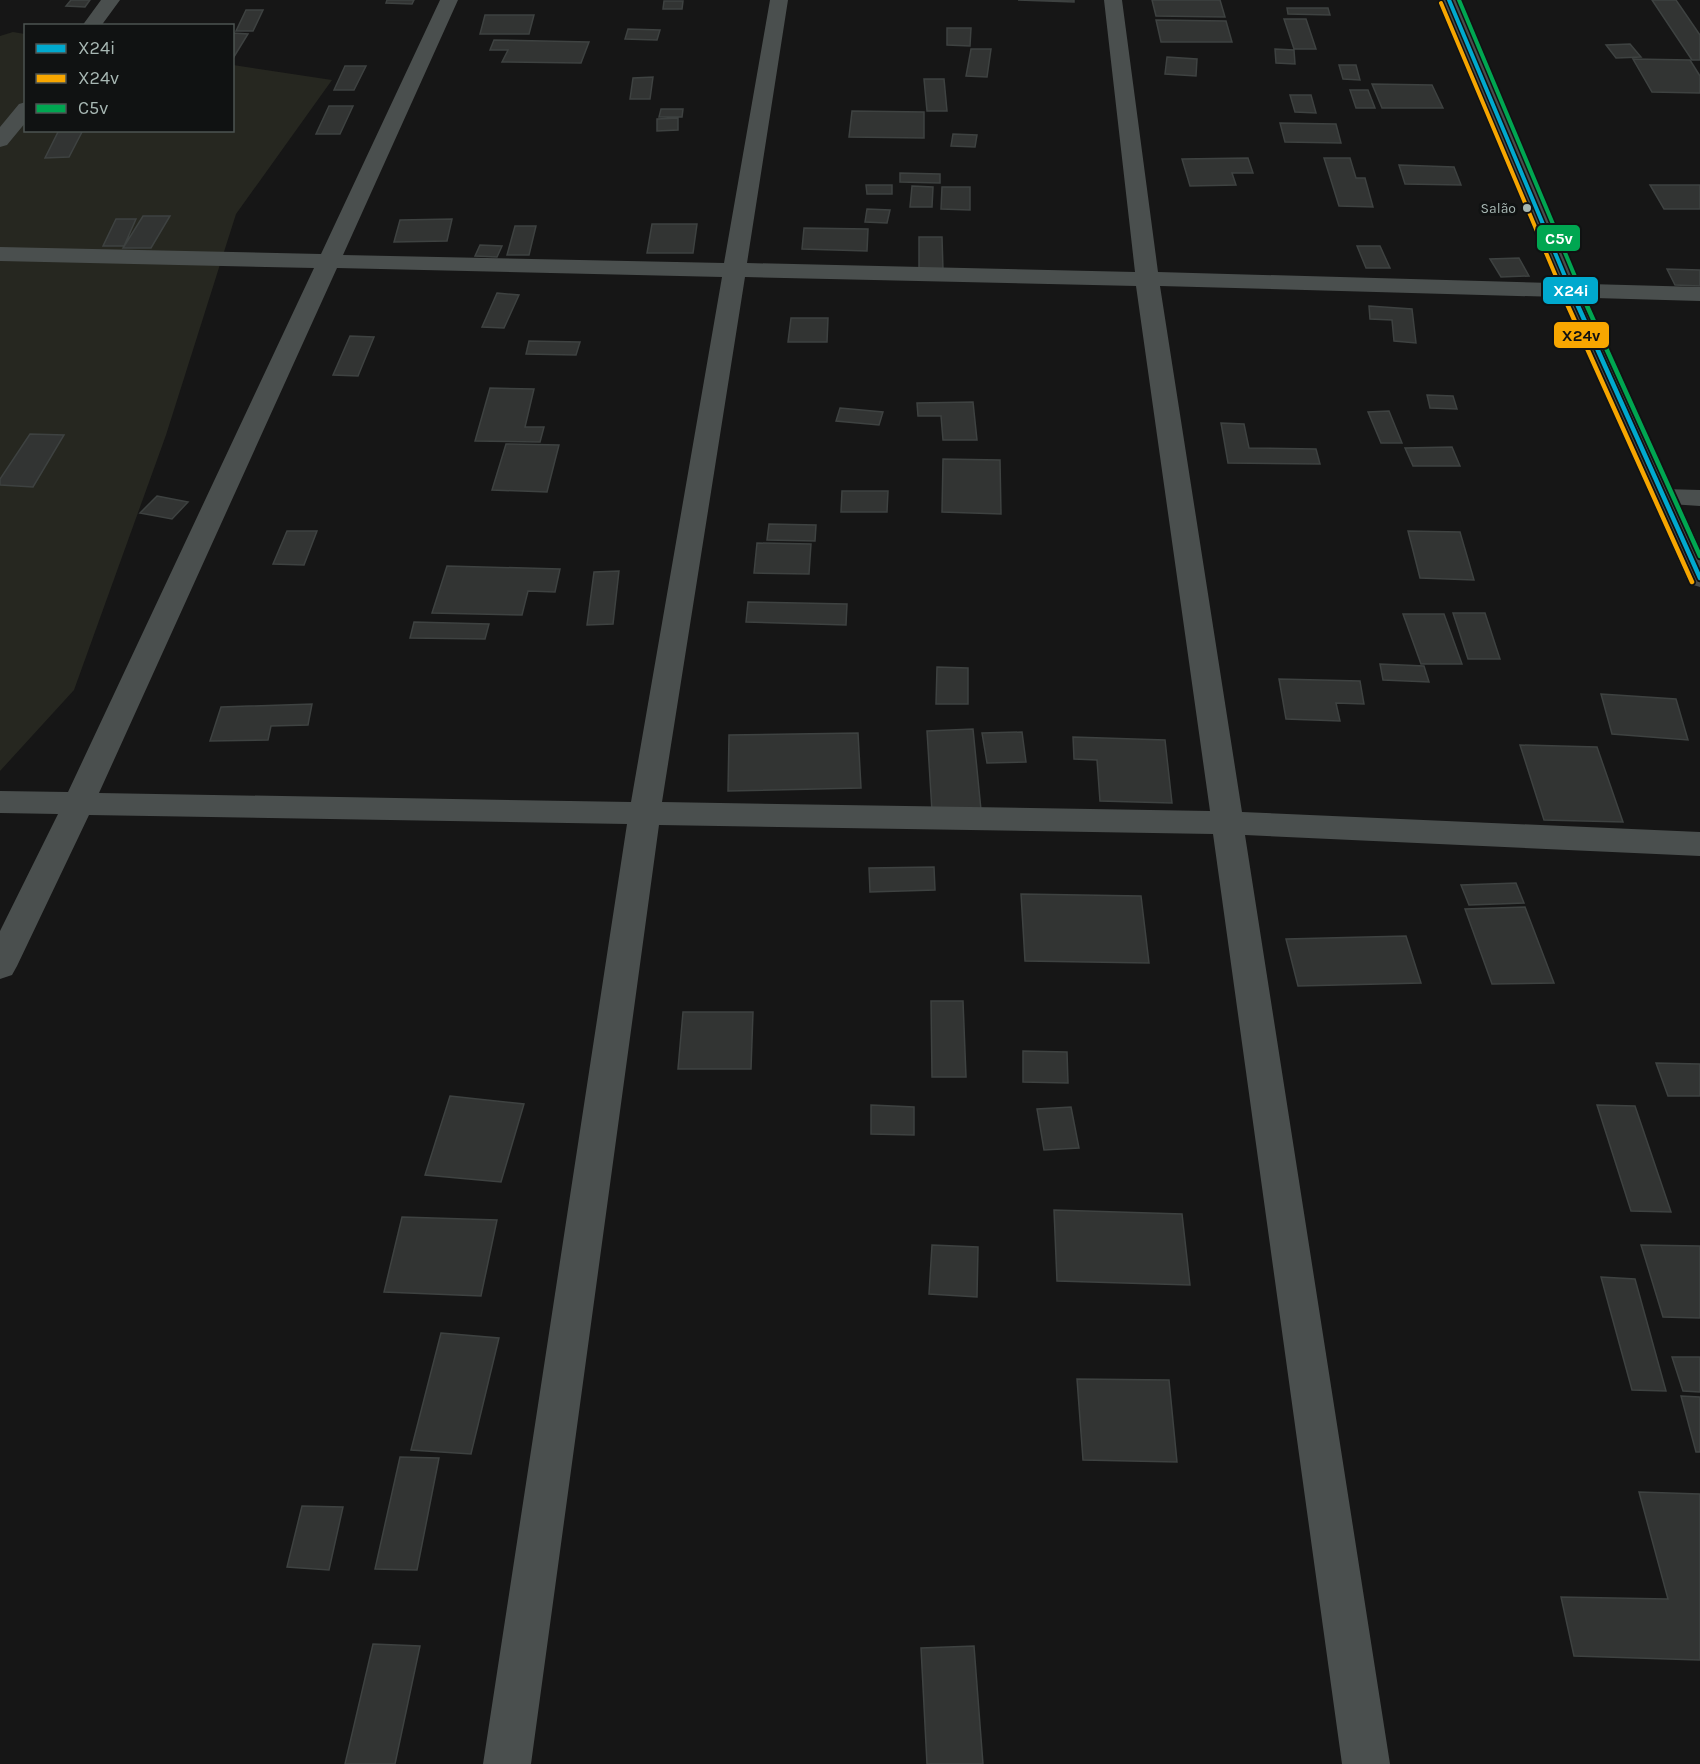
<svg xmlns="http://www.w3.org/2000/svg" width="1700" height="1764" viewBox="0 0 1700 1764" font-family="Karla,sans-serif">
<rect width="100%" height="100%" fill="#161616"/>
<path fill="#262720" d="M 13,32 L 25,34 L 26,130 L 232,130 L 233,65 L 332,80 L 236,214 L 166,435 L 74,690 L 0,771 L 0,36 Z"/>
<path fill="#323433" stroke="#3e4241" stroke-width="1.5" d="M 71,0 L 90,0 L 85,7 L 66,6 Z
M 387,0 L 414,0 L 412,4 L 386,3 Z
M 1074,0 L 1074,2 L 1018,0 Z
M 1152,0 L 1220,0 L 1225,17 L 1156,16 Z
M 1652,0 L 1676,0 L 1700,35 L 1700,60 L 1692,60 Z
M 664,1 L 683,1 L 682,9 L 663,9 Z
M 1287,8 L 1328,8 L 1330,15 L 1288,14 Z
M 246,10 L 263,10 L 253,31 L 236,31 Z
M 485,15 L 534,15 L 529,34 L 480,34 Z
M 1284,19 L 1306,19 L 1316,49 L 1294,49 Z
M 1156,20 L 1226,21 L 1232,42 L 1161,42 Z
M 947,28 L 971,28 L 970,46 L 947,45 Z
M 628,29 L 660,30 L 657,40 L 625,39 Z
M 232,33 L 248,34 L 232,60 Z
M 494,40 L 589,42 L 581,63 L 502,62 L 508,50 L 490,50 Z
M 1630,44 L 1641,57 L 1616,58 L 1606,45 Z
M 971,49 L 991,49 L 987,77 L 966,76 Z
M 1275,49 L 1294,50 L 1295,64 L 1276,63 Z
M 1167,57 L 1197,59 L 1196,76 L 1165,74 Z
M 1633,59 L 1690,60 L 1700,76 L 1700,93 L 1652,92 Z
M 1339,65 L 1356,65 L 1360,80 L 1343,79 Z
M 345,66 L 366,66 L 354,90 L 334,90 Z
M 653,77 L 650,99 L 630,99 L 633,78 Z
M 924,79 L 944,79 L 947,111 L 927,111 Z
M 1372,84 L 1432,85 L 1443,108 L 1382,108 Z
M 1350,90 L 1368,90 L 1375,108 L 1356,108 Z
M 1290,95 L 1311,95 L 1316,113 L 1295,112 Z
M 329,106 L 353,106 L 340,134 L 316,134 Z
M 661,109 L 683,109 L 682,117 L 659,117 Z
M 852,111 L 924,112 L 924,138 L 849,137 Z
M 678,118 L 678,130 L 657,131 L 657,119 Z
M 1280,123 L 1336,124 L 1341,143 L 1285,142 Z
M 59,130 L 83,130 L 69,157 L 45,158 Z
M 953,134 L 977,135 L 975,147 L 951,146 Z
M 1248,158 L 1253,173 L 1232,173 L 1236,185 L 1190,186 L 1182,159 Z
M 1324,158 L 1350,158 L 1356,178 L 1365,178 L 1373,207 L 1339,206 Z
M 1399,165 L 1454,167 L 1461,185 L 1405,184 Z
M 900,173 L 940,174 L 940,183 L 900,182 Z
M 866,185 L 892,185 L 892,194 L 867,194 Z
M 1650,185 L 1700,185 L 1700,209 L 1664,209 Z
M 912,186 L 933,187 L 932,207 L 910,207 Z
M 942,187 L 970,187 L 970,210 L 941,209 Z
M 867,209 L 890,210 L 887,223 L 865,222 Z
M 143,216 L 170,216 L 151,248 L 123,248 Z
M 116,219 L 136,219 L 124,246 L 103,246 Z
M 452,219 L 447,241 L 394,242 L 400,220 Z
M 652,224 L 697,224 L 693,253 L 647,253 Z
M 515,226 L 536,226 L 529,255 L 507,255 Z
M 804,228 L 868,229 L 867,251 L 802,249 Z
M 919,237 L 942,237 L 943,270 L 919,269 Z
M 480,245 L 502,246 L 497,257 L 475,256 Z
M 1357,246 L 1380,246 L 1390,268 L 1366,268 Z
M 1519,258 L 1529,276 L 1501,277 L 1490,259 Z
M 1667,269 L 1700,270 L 1700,286 L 1675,285 Z
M 497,293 L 519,295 L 504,328 L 482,327 Z
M 1369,306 L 1412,309 L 1416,343 L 1394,341 L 1392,320 L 1370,319 Z
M 791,318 L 828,318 L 827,342 L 788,342 Z
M 350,336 L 374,337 L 358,376 L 333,375 Z
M 529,341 L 580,342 L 576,355 L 526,354 Z
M 490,388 L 534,389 L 525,427 L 544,427 L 540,442 L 475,441 Z
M 1427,395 L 1453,396 L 1457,409 L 1430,408 Z
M 973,402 L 977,440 L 943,440 L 941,416 L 918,416 L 917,403 Z
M 840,408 L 883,412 L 879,425 L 836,421 Z
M 1389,411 L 1402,443 L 1381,443 L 1368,412 Z
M 1221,423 L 1244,424 L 1249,448 L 1316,449 L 1320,464 L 1228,463 Z
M 30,434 L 64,435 L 33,487 L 0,485 L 0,479 Z
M 506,444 L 559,445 L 547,492 L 492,490 Z
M 1452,447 L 1460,466 L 1413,466 L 1405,448 Z
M 943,459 L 1000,460 L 1001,514 L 942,512 Z
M 842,491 L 888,491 L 887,512 L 841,512 Z
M 157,496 L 188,502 L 172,519 L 140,513 Z
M 769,524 L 816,525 L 815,541 L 767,540 Z
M 287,531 L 317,531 L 304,565 L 273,564 Z
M 1408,531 L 1460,532 L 1474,580 L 1420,578 Z
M 757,543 L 811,544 L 809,574 L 754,573 Z
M 447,566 L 560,569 L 555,592 L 528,591 L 522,615 L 432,613 Z
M 619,571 L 613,624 L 587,625 L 594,572 Z
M 748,602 L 847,604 L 846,625 L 746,622 Z
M 1453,613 L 1485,613 L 1500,659 L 1468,659 Z
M 1403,614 L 1444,614 L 1462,664 L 1421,664 Z
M 414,622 L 489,624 L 485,639 L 410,638 Z
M 1380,664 L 1424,666 L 1429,682 L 1383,680 Z
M 937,667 L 968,668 L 968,704 L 936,704 Z
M 1279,679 L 1360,681 L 1364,704 L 1336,703 L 1340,721 L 1286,719 Z
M 1601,694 L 1676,699 L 1688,740 L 1612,734 Z
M 312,704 L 308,725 L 271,726 L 268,740 L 210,741 L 221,707 Z
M 973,729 L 981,810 L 932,811 L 927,731 Z
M 1022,732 L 1026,762 L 987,763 L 982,733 Z
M 858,733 L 861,788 L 728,791 L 729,735 Z
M 1073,737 L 1165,740 L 1172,803 L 1100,801 L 1097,760 L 1074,759 Z
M 1520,745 L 1597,747 L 1623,822 L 1544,820 Z
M 934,867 L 935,890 L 870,892 L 869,868 Z
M 1516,883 L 1524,903 L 1469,905 L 1461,885 Z
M 1021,894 L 1141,896 L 1149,963 L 1025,961 Z
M 1525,907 L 1554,983 L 1492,984 L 1465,909 Z
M 1406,936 L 1421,983 L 1298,986 L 1286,939 Z
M 931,1001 L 963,1001 L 966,1077 L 932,1077 Z
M 683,1012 L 753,1012 L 751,1069 L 678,1069 Z
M 1023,1051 L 1067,1052 L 1068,1083 L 1023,1082 Z
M 1656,1063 L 1700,1064 L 1700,1096 L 1668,1096 Z
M 450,1096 L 524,1104 L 501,1182 L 425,1175 Z
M 871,1105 L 914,1107 L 914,1135 L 871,1134 Z
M 1597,1105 L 1635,1106 L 1671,1212 L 1631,1211 Z
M 1071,1107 L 1079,1148 L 1044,1150 L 1037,1109 Z
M 1054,1210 L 1182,1214 L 1190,1285 L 1057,1281 Z
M 402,1217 L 497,1220 L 481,1296 L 384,1292 Z
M 932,1245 L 978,1247 L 977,1297 L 929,1294 Z
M 1641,1245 L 1700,1246 L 1700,1318 L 1663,1317 Z
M 1601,1277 L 1635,1279 L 1666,1391 L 1632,1390 Z
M 441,1333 L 499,1338 L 471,1454 L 411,1450 Z
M 1672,1357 L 1700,1357 L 1700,1392 L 1683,1391 Z
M 1077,1379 L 1169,1380 L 1177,1462 L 1083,1460 Z
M 1681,1396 L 1700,1397 L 1700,1452 L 1696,1452 Z
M 400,1457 L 439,1458 L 417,1570 L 375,1569 Z
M 1639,1492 L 1700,1494 L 1700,1660 L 1574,1656 L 1561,1597 L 1668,1599 Z
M 302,1506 L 343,1507 L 329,1570 L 287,1567 Z
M 373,1644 L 420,1646 L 395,1764 L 345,1764 Z
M 974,1646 L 983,1764 L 927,1764 L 921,1648 Z"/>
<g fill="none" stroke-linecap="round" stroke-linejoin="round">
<path fill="#4a4f4e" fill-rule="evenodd" d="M 101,0 L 120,0 L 101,26 L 82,26 Z
M 440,0 L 458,0 L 343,255 L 724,263 L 770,0 L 788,0 L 747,263 L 1135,272 L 1104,0 L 1122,0 L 1158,272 L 1700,287 L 1700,301 L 1160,286 L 1242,812 L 1700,832 L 1700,856 L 1245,835 L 1390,1764 L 1342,1764 L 1213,834 L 659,825 L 531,1764 L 483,1764 L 627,824 L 89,815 L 17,966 L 12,975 L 0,979 L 0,931 L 58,814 L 0,813 L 0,791 L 68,792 L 314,268 L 0,261 L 0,247 L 321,254 ZM 337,268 L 722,277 L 631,802 L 99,793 ZM 745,277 L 1136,286 L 1210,811 L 662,802 Z
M 26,102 L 26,122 L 7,145 L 0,147 L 0,127 L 19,104 Z
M 1664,489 L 1700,490 L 1700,506 L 1655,503 L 1651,497 L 1655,491 Z"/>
<path fill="#494d4c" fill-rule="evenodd" d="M 1440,0 L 1458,0 L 1583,291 L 1700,547 L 1700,587 L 1690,584 L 1686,578 L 1559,291 Z"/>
<g stroke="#101212" stroke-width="7">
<path id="bus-1-far1" d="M 1449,0 L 1574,298"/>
</g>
<g stroke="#101212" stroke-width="8">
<path id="bus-1" d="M 1574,297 L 1700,578"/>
</g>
<g stroke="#101212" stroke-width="7">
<path id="bus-2-far1" d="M 1441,3 L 1565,298"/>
</g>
<g stroke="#101212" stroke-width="8">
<path id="bus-2" d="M 1564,297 L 1692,582"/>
</g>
<g stroke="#101212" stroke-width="7">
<path id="bus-3-far1" d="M 1459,0 L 1584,298"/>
</g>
<g stroke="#101212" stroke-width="8">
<path id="bus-3" d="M 1583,297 L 1700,556"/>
</g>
<use href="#bus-1-far1" stroke="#00a9ce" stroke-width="4"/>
<use href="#bus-1" stroke="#00a9ce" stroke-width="4.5"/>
<use href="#bus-2-far1" stroke="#f7a600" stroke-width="4"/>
<use href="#bus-2" stroke="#f7a600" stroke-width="4.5"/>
<use href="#bus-3-far1" stroke="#00a651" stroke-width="4"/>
<use href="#bus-3" stroke="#00a651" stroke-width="4.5"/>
</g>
<circle fill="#a7b7b3" stroke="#101212" stroke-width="2" cx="1527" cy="208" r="5"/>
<g text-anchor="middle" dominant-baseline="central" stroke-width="6" stroke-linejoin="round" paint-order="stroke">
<g font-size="14" fill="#a7b7b3" stroke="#101212" text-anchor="end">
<text x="1516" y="208">Salão</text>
</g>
</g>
<g stroke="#101212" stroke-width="2">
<rect x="1536" y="224" width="45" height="28" rx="6" fill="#00a651"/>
<rect x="1542" y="276" width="57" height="29" rx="6" fill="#00a9ce"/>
<rect x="1553" y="321" width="57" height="28" rx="6" fill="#f7a600"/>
</g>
<g font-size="16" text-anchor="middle" font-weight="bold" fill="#fff">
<text x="1559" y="244">C5v</text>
<text x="1571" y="296">X24i</text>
</g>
<g font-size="16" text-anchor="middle" font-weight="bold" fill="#111">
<text x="1581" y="341">X24v</text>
</g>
<rect x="24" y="24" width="210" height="108" fill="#101212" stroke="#4c5452" stroke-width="1.5"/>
<rect x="36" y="44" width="30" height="9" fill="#00a9ce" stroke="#4c5452" stroke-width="1.5"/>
<text x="78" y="54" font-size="18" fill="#a7b7b3">X24i</text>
<rect x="36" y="74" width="30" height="9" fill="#f7a600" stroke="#4c5452" stroke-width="1.5"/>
<text x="78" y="84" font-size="18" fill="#a7b7b3">X24v</text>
<rect x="36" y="104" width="30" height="9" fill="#00a651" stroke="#4c5452" stroke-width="1.5"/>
<text x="78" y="114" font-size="18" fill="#a7b7b3">C5v</text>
</svg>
